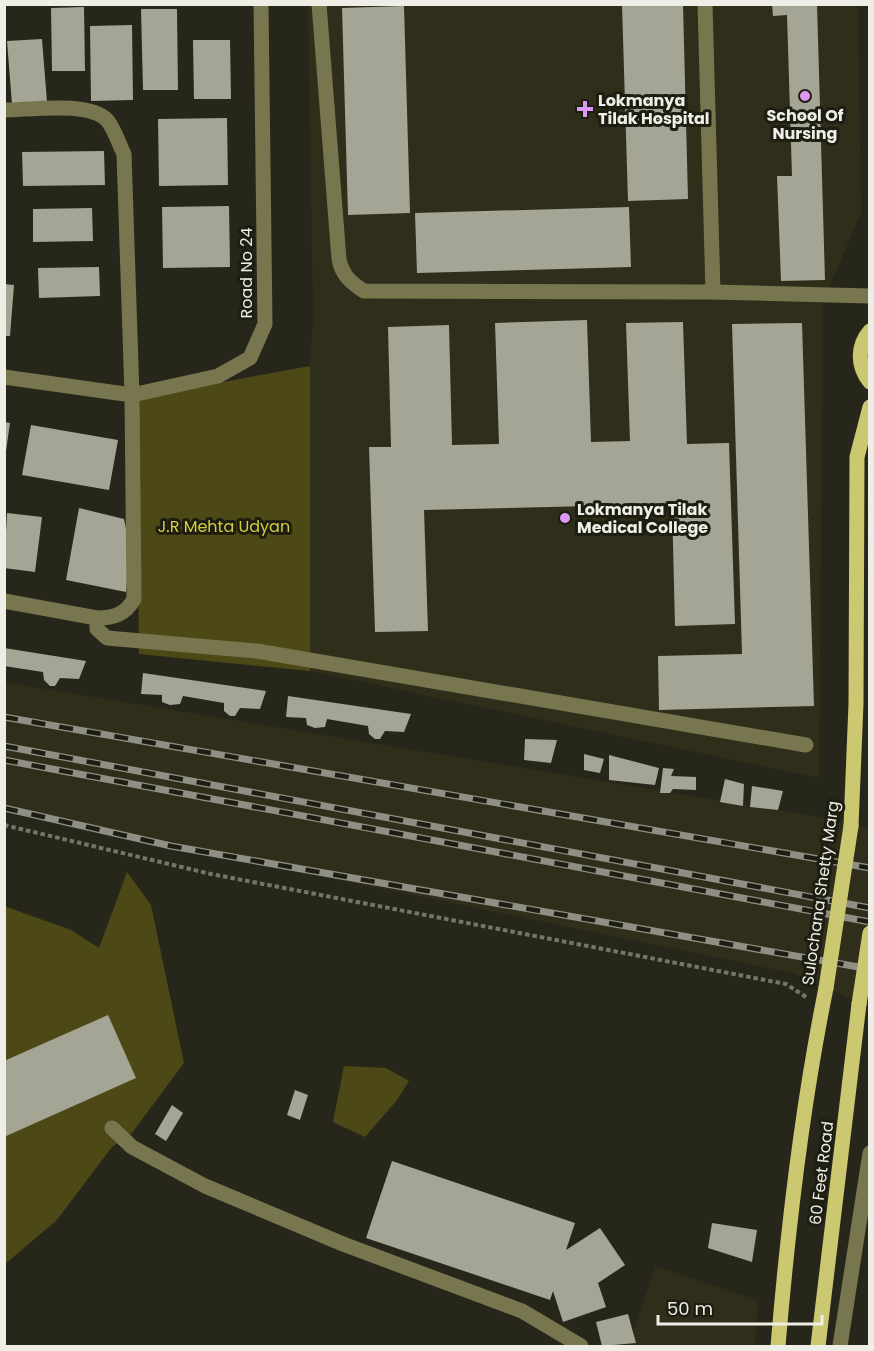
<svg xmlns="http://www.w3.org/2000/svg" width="874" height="1351" font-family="Poppins,sans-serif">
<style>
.built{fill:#2f2e1b}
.green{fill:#4c4916}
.building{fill:#a5a595}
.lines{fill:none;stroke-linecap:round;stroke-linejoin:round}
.path{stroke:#76756a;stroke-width:4;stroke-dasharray:4.5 3;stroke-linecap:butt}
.minor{stroke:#78764e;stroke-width:15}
.major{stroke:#ccc771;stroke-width:15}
.rail-casing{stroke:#908f85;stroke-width:7}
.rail{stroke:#1d1d11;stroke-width:4.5;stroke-dasharray:14;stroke-linecap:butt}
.major-bridge{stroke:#ccc771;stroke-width:15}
.poi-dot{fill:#db99f5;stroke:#1d1d11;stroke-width:2}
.labels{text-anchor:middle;stroke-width:6;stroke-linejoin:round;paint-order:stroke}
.poi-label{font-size:16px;font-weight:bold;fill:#efeee6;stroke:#1d1d11;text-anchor:start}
.street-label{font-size:16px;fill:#efeee6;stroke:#1d1d11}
.park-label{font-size:16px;fill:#d6cd3d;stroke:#1d1d11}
</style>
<rect width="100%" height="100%" fill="#27261a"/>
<path class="built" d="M308,5H858L861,213L823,302L819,778L310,671V366L313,318Z
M4,682L819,817L869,829V1007L792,973L5,811Z
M656,1266L758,1300L755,1346H628Z"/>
<path class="green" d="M310,366V671L139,654L136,398Z
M127,872L151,905L184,1063L132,1133L112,1147L56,1221L5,1264L4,906L71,930L99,948Z
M344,1066L386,1068L409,1081L397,1100L365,1137L333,1122Z"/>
<path class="building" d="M683,4L688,199L628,201L622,5Z
M772,4H817L825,280L781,281L777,176H792L787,15L773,16Z
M404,6L410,213L348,215L342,8Z
M84,7L85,71H52L51,8Z
M141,9H177L178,90H143Z
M132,25L133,100L91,101L90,26Z
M42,39L47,102L12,104L7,41Z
M193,40H230L231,99H194Z
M227,118L228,185L159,186L158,119Z
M104,151L105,185L23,186L22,152Z
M229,206L230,267L163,268L162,207Z
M629,207L631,267L417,273L415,213Z
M92,208L93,241L33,242V209Z
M99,267L100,296L39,298L38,268Z
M4,284L14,285L10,336H4Z
M587,320L591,442L630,441L626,323L683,322L687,444L729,443L735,624L675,626L672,504L424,510L428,631L375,632L369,447H391L388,327L449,325L452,445L499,444L495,323Z
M802,323L814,706L659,710L658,656L742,654L732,324Z
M4,422L10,423L6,451H4Z
M31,425L118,440L109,490L22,475Z
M79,508L124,519L130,548L126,592L66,580Z
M7,513L42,517L35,572L4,568Z
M4,648L86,661L79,679L60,678L55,686H50L44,680L43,672L4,666Z
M143,673L266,691L260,709L240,708L235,716H230L224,711V703L183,696L180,704L170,705L162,702V695L141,694Z
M288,696L411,714L404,732L385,731L380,739H375L369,734L368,726L327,719L325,727L315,728L307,725L306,718L286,717Z
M525,739L557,740L551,763L524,760Z
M584,754L604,759L600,773L584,770Z
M609,755L659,768L655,785L609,780Z
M663,768L674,769L671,776L696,777V790L673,789L670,793H660Z
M725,779L744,784L743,806L720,802Z
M752,786L783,791L778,810L750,807Z
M108,1015L136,1078L4,1137V1061Z
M295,1090L308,1095L300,1120L287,1115Z
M172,1105L183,1113L166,1141L155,1134Z
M392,1161L575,1223L566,1250L600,1228L625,1265L598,1283L606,1307L563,1322L553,1291L550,1300L366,1238Z
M712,1223L757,1230L752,1262L708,1248Z
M628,1314L636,1343L602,1346L596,1322Z"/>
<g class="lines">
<path class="path" d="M4,825L211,874L786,984L806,997"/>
<path class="minor" d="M319,4L339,259C342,275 351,283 364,291L713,292L705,4
M4,110C29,110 89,101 107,120C114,128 119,144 124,154L132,395L134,599C126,614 114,618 97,618L4,601
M713,292L870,296
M4,377L132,395L218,376L250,358L265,324L261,4
M97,618V629L107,638L257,651L806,745
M112,1128L132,1147L205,1186L343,1244L522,1311L581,1346
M840,1346L870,1153"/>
<path class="major" d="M870,331C857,346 857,366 870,382
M851,826L856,704L857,457L870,407
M778,1346C788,1226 802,1106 826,988
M818,1346L859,1004"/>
<defs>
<path id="rail" d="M4,717L870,868
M4,746L870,908
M4,760L870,922
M4,808L171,846L870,969"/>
</defs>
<use href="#rail" class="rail-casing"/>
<use href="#rail" class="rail"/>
<path class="major-bridge" d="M826,988L851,826
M859,1004L870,933"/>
</g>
<g class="poi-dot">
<circle cx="805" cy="96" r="6"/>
<path d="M582 100h6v6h6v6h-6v6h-6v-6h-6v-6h6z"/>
<circle cx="565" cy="518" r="6"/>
</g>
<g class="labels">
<g class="poi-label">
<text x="598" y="106">Lokmanya<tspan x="598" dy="18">Tilak Hospital</tspan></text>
<text x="805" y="121" text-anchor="middle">School Of<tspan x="805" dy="18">Nursing</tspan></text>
<text x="577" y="515">Lokmanya Tilak<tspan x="577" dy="18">Medical College</tspan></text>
</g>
<g class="street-label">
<text transform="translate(246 273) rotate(-90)" y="6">Road No 24</text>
<text transform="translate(820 893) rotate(-82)" y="6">Sulochana Shetty Marg</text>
<text transform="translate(821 1173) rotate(-83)" y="6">60 Feet Road</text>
</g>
<g class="park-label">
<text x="224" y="532">J.R Mehta Udyan</text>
</g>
</g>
<rect width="874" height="1351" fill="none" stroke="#efeee6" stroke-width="12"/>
<path d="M658 1315v9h164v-9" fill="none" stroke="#efeee6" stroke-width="3"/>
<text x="667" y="1315" font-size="18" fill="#efeee6" stroke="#1d1d11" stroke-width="4.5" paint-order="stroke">50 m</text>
</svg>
